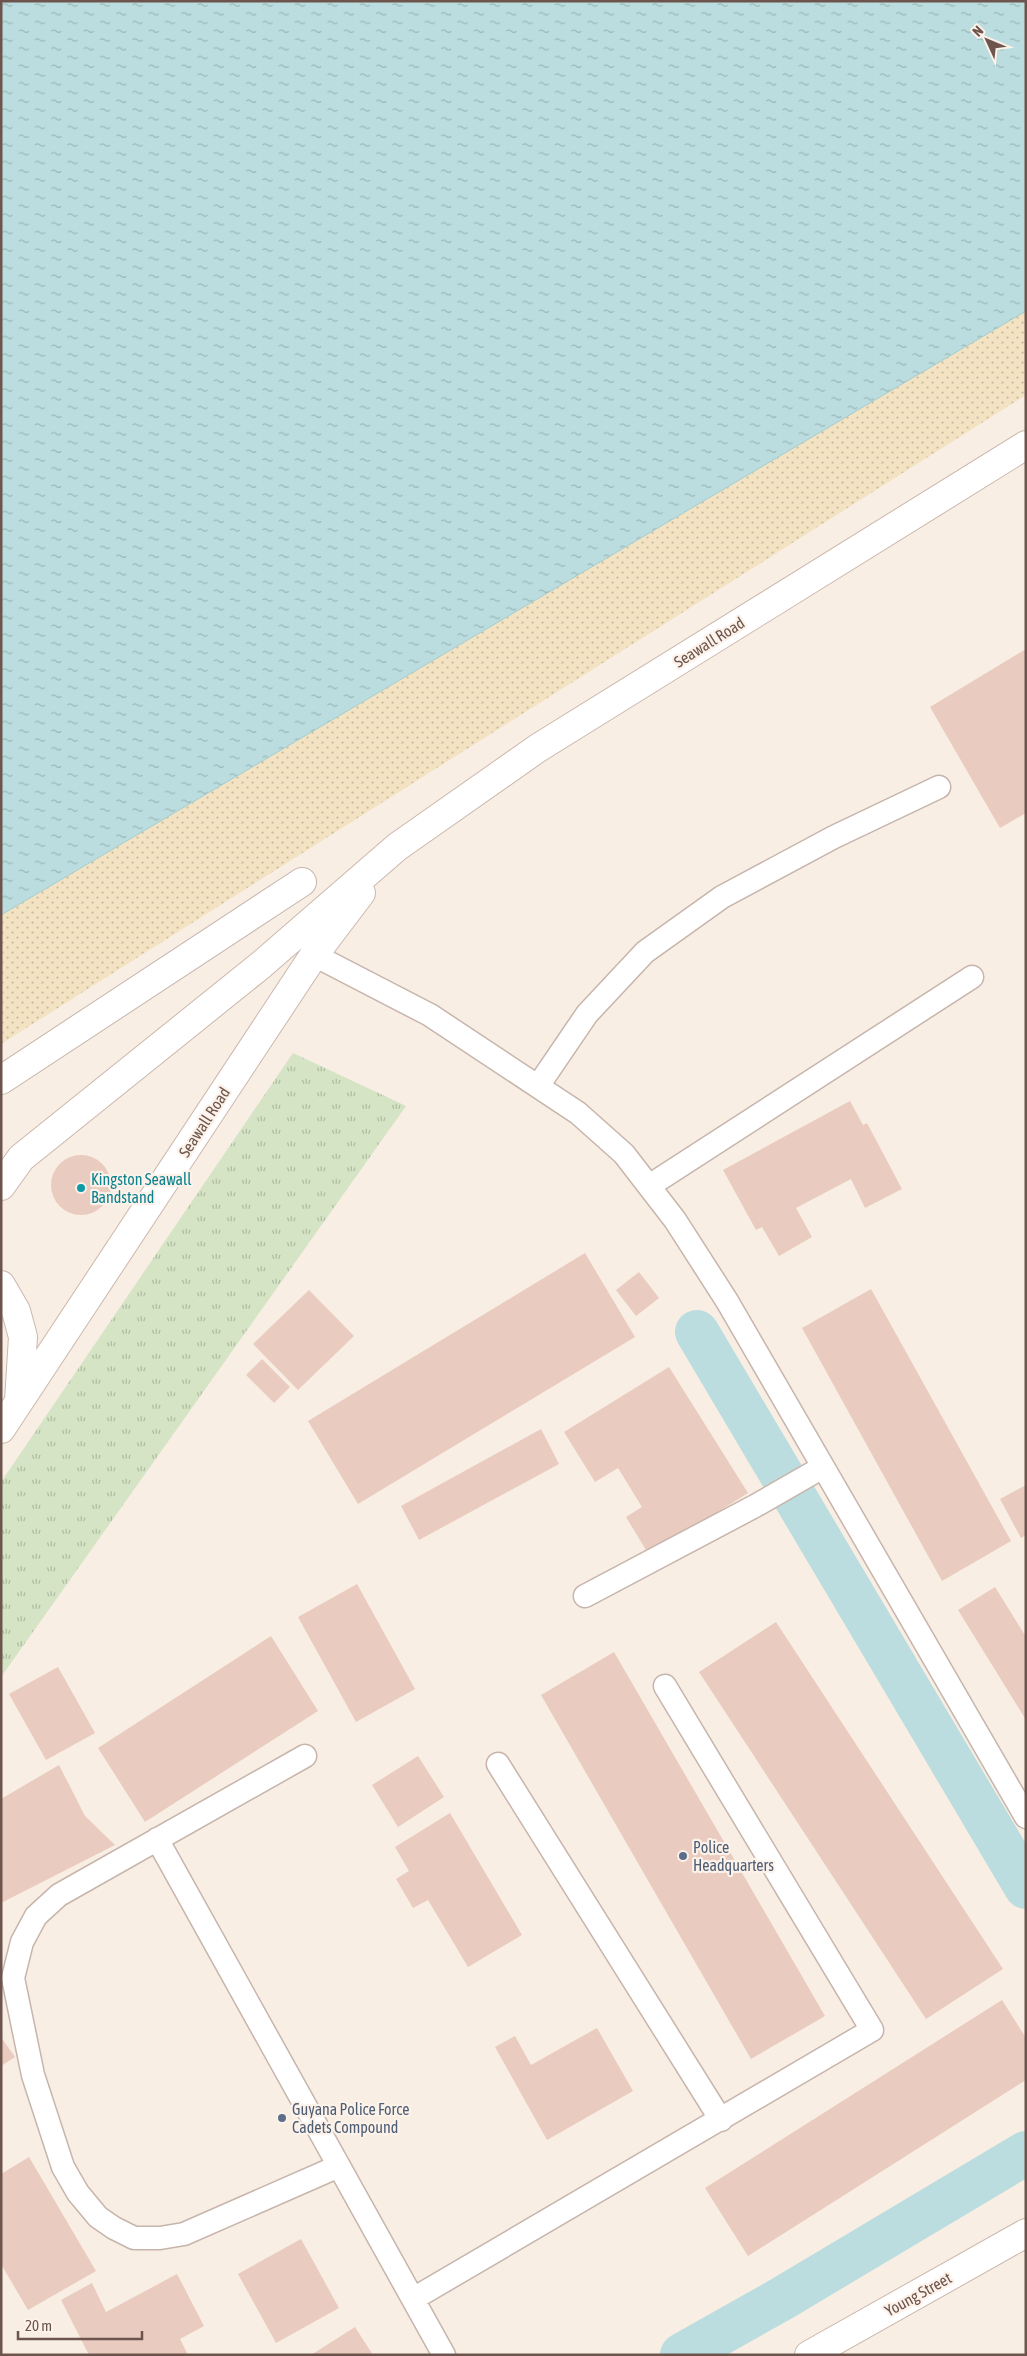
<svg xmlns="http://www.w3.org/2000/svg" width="1027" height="2356" font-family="'Asap Condensed',sans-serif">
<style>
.grass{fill:url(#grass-tufts)}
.sand{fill:url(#sand-dots)}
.water{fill:url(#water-ripples);stroke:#a3cdcf}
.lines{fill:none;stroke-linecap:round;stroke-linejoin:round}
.canal{stroke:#bbdddf;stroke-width:44}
.building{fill:#eacbbf}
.lane-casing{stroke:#c7b5ac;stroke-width:25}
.street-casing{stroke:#c7b5ac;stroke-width:30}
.secondary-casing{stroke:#ccb7ac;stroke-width:30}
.lane{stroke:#fff;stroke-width:22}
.street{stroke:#fff;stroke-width:28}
.secondary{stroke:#fff;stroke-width:28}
.culture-dot{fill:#0f9aa8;stroke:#fcf2e9;stroke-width:2}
.service-dot{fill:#5c6f8a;stroke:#fcf2e9;stroke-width:2}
.labels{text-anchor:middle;stroke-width:4.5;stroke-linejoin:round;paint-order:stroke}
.street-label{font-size:16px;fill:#6d554d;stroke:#fcf2e9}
.culture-label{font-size:16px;fill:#0d838f;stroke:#fcf2e9;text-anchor:start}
.service-label{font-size:16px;fill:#4e5e75;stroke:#fcf2e9;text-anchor:start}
</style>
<defs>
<pattern id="grass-tufts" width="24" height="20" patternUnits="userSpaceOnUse" patternTransform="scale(1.25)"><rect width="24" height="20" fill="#d4e4c4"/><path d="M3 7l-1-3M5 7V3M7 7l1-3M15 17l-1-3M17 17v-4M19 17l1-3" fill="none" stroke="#b0bca1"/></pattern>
<pattern id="sand-dots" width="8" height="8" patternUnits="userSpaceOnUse" patternTransform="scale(1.25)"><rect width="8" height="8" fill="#f3e3c2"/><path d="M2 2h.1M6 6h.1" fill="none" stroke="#c9bba0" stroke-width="1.8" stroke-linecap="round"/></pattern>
<pattern id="water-ripples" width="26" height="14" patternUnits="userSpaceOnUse" patternTransform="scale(1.25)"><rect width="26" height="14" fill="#bbdddf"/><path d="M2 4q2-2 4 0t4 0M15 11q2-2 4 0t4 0" fill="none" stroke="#9cb6b7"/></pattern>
</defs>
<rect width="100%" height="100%" fill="#f8eee3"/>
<path class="grass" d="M293,1053L406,1106L1,1677V1482Z"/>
<path class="sand" d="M1026,311V395L1,1044V915Z"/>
<path class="water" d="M1,1H1026V311L1,915Z"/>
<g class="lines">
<path class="canal" d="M697,1332L1026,1887
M682,2355L783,2298L1026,2153"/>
</g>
<path class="building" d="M1026,649V813L1000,828L930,707Z
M850,1101L863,1125L867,1123L902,1189L865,1208L851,1179L796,1208L812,1237L779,1256L762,1227L756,1230L723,1170Z
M51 1185a30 30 0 1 1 60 0a30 30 0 1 1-60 0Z
M585,1253L635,1337L358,1504L308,1421Z
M639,1272L659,1298L636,1316L616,1290Z
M871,1289L1011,1541L942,1581L802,1328Z
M309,1290L354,1336L298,1390L253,1344Z
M262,1359L290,1387L274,1403L246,1375Z
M669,1367L748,1493L649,1555L626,1517L642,1507L618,1468L595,1482L564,1432Z
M541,1429L559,1464L419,1540L401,1506Z
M1026,1485V1535L1021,1538L1000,1499Z
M357,1584L415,1689L356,1722L298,1617Z
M995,1587L1026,1637V1720L958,1610Z
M776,1622L1003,1969L926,2019L699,1672Z
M271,1636L318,1711L145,1822L98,1748Z
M614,1652L825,2016L751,2059L541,1695Z
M58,1667L95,1733L46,1760L9,1694Z
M418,1756L444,1797L398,1827L372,1785Z
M59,1765L85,1816L115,1845L1,1903V1799Z
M450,1813L522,1935L468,1967L428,1900L413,1908L396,1879L409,1871L395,1847Z
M1002,2000L1026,2038V2080L748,2256L705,2188Z
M597,2028L633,2091L547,2140L495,2047L515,2036L531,2065Z
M1,2037L15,2057L1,2066Z
M29,2157L96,2271L28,2310L1,2264V2174Z
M301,2239L339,2308L276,2343L238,2274Z
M177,2274L204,2326L180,2339L188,2355H89L61,2300L92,2283L106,2312Z
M355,2327L373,2355H311Z"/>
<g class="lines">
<defs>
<path id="lane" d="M314,955L430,1015L578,1113L624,1154L675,1220L727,1301L1026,1817
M538,1086L587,1014L645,952L722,897L834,837L939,787
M649,1186L972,977
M585,1596L755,1506L823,1467
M305,1756L59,1895L36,1916L22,1942L13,1978L33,2075L63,2167L78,2193L98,2217L114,2228L134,2238H160L184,2234L339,2166
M498,1764L721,2120
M157,1839L444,2355
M413,2299L872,2030L665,1686"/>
<path id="street" d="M1,1080L302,882"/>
<path id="secondary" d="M1,1186L21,1158L261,965L397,847L538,748L1026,445
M1,1285L16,1311L23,1337L19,1401
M1,1429L314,955L361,893
M809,2355L1026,2233"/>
</defs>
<use href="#lane" class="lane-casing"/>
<use href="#street" class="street-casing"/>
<use href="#secondary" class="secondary-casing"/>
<use href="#lane" class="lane"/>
<use href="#street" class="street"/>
<use href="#secondary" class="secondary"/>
</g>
<circle class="culture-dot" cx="81" cy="1188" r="5"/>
<g class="service-dot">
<circle cx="683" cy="1856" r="5"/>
<circle cx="282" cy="2118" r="5"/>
</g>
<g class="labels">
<g class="street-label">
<text transform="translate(709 642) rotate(-32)" y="6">Seawall Road</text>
<text transform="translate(204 1122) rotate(-57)" y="6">Seawall Road</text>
<text transform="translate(918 2294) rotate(-29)" y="6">Young Street</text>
</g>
<g class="culture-label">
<text x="91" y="1185">Kingston Seawall<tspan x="91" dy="18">Bandstand</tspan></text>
</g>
<g class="service-label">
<text x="693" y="1853">Police<tspan x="693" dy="18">Headquarters</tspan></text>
<text x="292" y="2115">Guyana Police Force<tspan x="292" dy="18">Cadets Compound</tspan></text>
</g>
</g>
<rect width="1027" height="2356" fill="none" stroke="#6d554d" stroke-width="5"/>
<g transform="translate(987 40) rotate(314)" stroke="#fcf2e9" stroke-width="4" paint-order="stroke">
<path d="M0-4L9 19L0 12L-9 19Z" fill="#6d554d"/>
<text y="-8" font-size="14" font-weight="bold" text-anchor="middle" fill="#6d554d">N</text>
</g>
<path d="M18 2331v8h124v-8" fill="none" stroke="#6d554d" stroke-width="2.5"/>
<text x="25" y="2331" font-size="15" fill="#6d554d" stroke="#fcf2e9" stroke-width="4" paint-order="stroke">20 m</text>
</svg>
